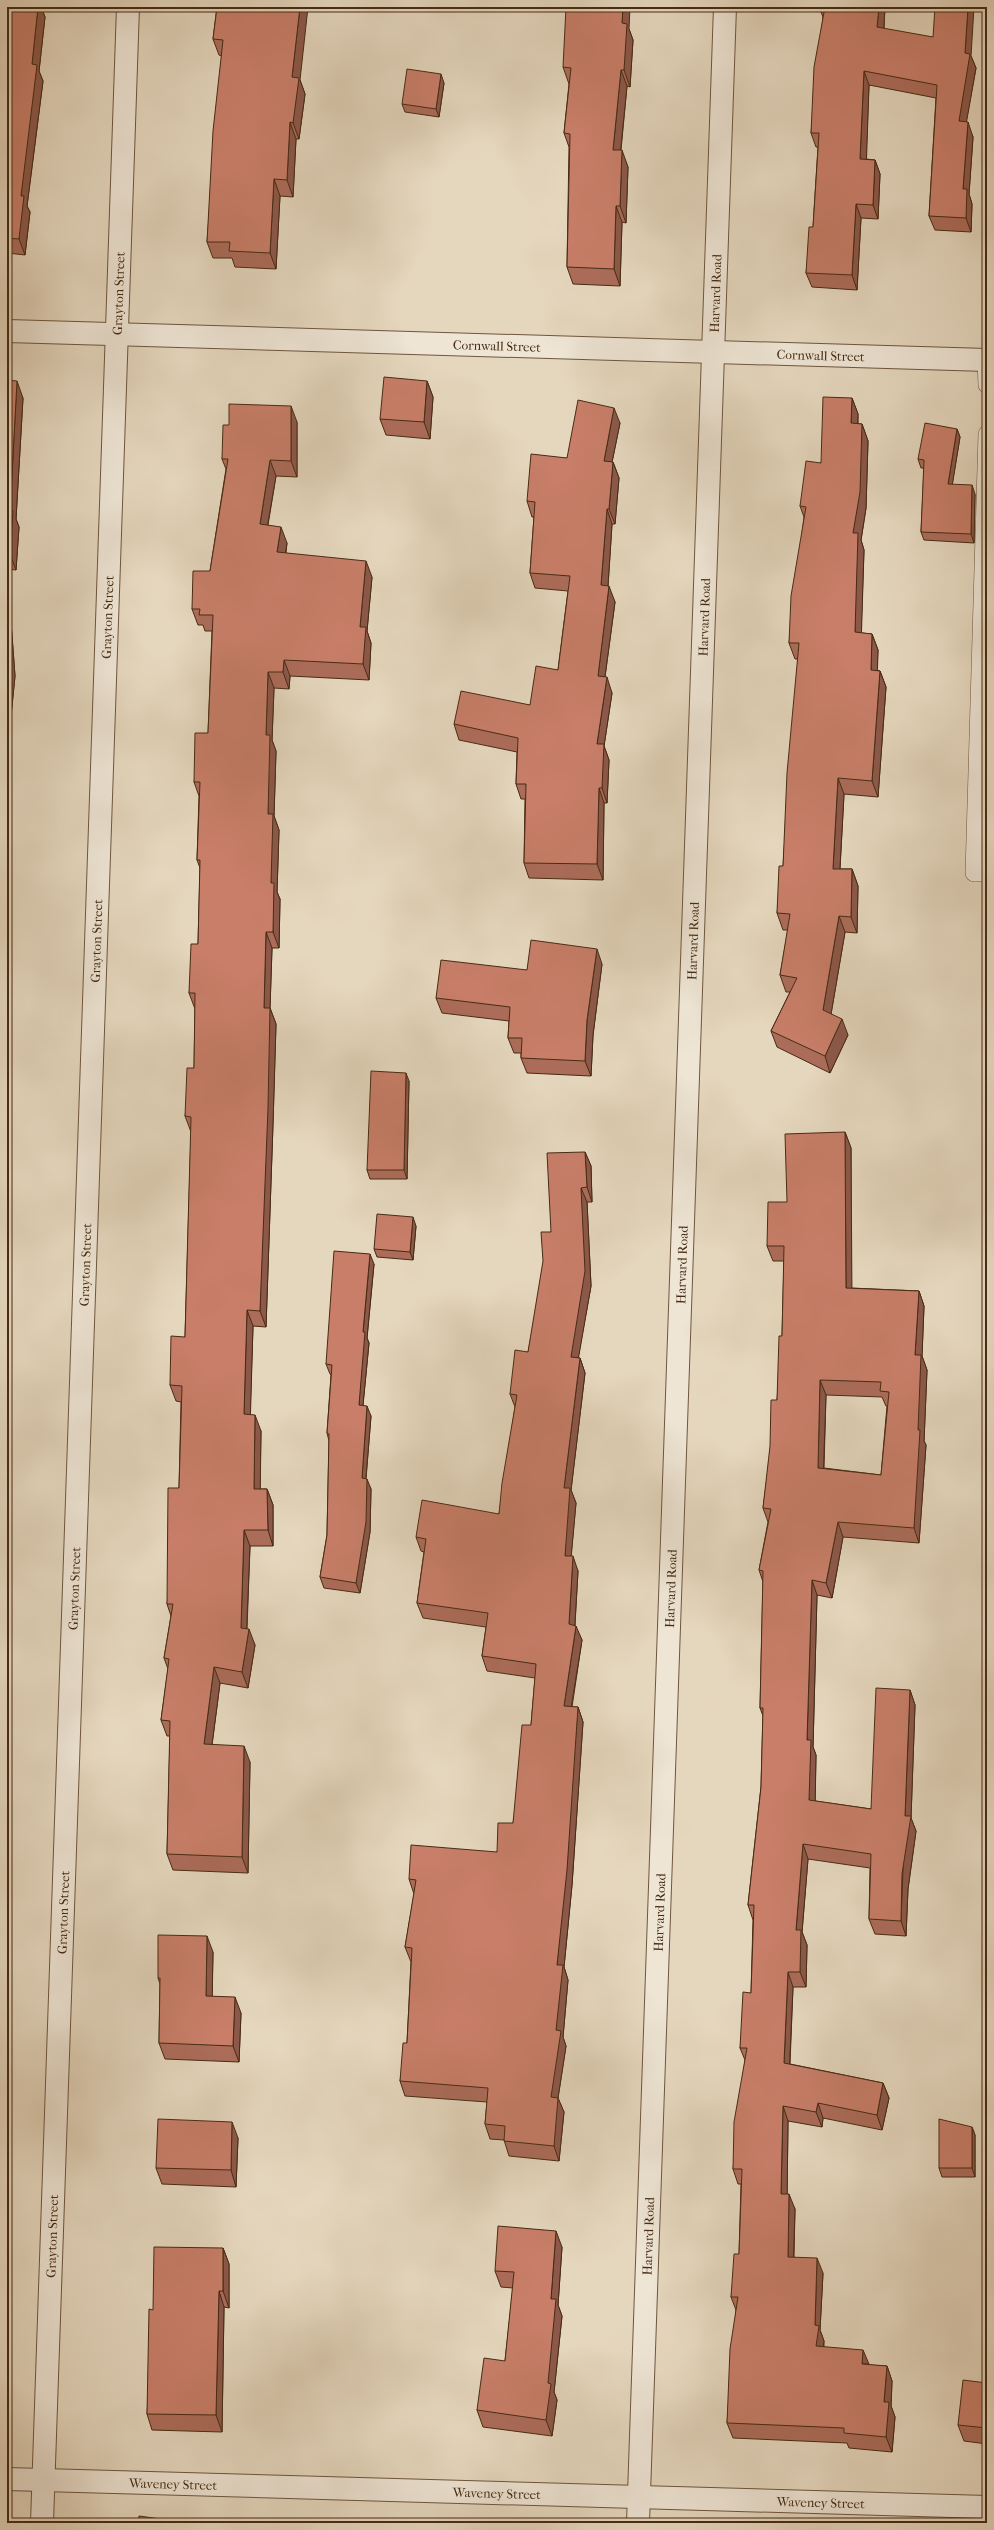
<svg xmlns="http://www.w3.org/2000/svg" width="994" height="2530" font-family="'IM FELL French Canon',serif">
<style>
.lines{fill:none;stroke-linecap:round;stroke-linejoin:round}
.service-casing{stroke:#6e563e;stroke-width:18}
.minor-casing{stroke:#6e563e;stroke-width:24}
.service{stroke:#eee5d5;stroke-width:17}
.minor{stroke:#eee5d5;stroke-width:22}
.wall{fill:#ac6c5a;stroke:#462b13;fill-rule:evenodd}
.shaded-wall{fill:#8c584a;stroke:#462b13}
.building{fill:#c87e69;stroke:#462b13;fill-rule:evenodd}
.labels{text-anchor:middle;stroke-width:3;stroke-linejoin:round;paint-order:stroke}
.street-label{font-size:13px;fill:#462b13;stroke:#eee5d5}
</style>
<rect width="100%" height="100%" fill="#e5d7be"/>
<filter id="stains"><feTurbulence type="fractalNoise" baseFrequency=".005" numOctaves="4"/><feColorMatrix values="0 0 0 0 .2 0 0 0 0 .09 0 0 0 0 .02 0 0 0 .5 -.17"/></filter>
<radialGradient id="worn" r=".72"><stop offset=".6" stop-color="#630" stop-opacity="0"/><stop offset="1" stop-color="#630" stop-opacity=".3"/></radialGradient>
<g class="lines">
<defs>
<path id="service" d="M986,360L987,385
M987,434L977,772H987
M977,772L974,873H987"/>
<g id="minor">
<path id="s1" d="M7,331L987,360"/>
<path id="s2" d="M7,2479L987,2507"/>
<path id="s3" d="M42,2523L128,7"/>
<path id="s4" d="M638,2523L725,7"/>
</g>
</defs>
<use href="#service" class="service-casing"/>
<use href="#minor" class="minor-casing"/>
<use href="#service" class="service"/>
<use href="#minor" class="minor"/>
</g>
<path class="wall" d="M7,7H41L45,17L39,71L43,81L27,206L30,212L25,255L7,253Z
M217,7L300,80L305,94L299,139H296L293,197L280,196L276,269L235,267L232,258H213L207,242L222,56L219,55L213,39Z
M819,7H885L884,29L971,56L976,68L966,122L973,137L969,194L972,204L971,232L935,230L929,216L936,98L869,85L866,159L875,160L880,174L878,219L861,218L857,290L812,287L806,273L813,227L818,147H816L811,133L823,17Z
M629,29L633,40L630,87L627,86L621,150L628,167L626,223L622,222L620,286L573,284L567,267L569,147L564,133L569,84L563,67Z
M444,83L439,117L405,112L402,104Z
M7,380L23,398L16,519L19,527L16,570L7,569L15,676L11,716H7Z
M427,381L433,397L430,439L386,435L380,419Z
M852,398L858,414V424H862L868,441L866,508L861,540L864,550L861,633L872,634L878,650L877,670L880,671L886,687L878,797L844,794L840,869H852L858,886L857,933L845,932L831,1014L848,1035L830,1073L777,1047L771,1031L790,992H786L780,975L788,930H783L777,913L783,866L798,659H795L789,643L804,517L800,506Z
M297,422V477L276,476L268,525L287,543L286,553L372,577L367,631L371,643L369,680L290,676L289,689L274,688L272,740L276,751L274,816L279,830L277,892L280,899L279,948H272L270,1008L276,1024L273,1124L266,1327L253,1326L250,1415L261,1431L260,1489H267L273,1505V1546H250L247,1629L255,1645L248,1688L220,1683L212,1745L250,1762L248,1873L173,1870L167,1854L170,1736H167L161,1720L168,1669L164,1658L171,1616L167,1604L179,1488L181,1402L176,1401L170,1385L185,1337L191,1132L185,1116L194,1068L195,1009L189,993L198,944L200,868L197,860L199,796L194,782L208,733L212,631H205L203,625H198L192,609L210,571L226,469L222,459L229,425Z
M620,423L612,462H613L619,478L615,524H612L608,586L615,602L605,677L612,693L604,746L609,760L607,803H604L603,880L529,878L524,863L525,799H521L516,784L517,752L459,740L454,724L530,705L558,670L568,591L535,588L530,573L534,517H532L527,501L567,458Z
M957,429L960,437L952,485L975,494L974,543L924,540L921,532L924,468H921L918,459Z
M987,466V525L983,514Z
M602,964L593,1035L591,1076L527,1073L521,1058V1053H514L508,1038L509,1021L442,1013L436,998L527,970Z
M409,1081L407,1179H370L367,1170Z
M845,1132L851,1148V1288L919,1291L924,1306L922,1356L927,1370L924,1441L926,1445L919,1543L843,1537L832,1598L817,1595L813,1747L816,1755L815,1801L871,1809L910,1690L915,1705L911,1818L916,1831L908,1889L906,1936L875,1934L869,1919L870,1868L808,1859L802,1932L807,1945L806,1987H793L790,2064L883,2083L889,2098L882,2130L823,2118L822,2127L788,2121L787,2194L795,2209L794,2257L823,2273L820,2330L824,2341V2347L869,2365L887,2366L892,2381L891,2406L895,2417L892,2452L849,2448L847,2443L733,2438L727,2423L736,2310L731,2297L739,2254L741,2184H738L733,2169L745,2060L740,2048L751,1993L753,1920L748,1905L761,1787L763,1716L760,1708L763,1582L759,1570L768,1522L763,1508L777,1400L782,1336L784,1261H773L767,1246L787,1202ZM826,1395L882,1397L886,1406H887L881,1475L824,1468Z
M585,1152L591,1166L592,1202H587L591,1286L578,1358H580L585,1373L571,1490L576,1503L571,1556L578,1571L575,1625L582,1640L572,1707H578L583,1722L572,1885L564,1967L568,1980L563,2037L566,2046L558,2098L564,2112L559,2161L509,2156L504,2140L490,2139L485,2124L487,2102L405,2096L400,2081L407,2043L411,1962L405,1947L414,1894L409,1879L497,1852L513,1823L531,1725L535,1678L487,1671L482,1656L486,1627L423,1618L417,1603L424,1552L421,1551L416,1537L499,1514L515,1407L510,1394L528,1352L551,1232Z
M416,1226L413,1260L377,1257L374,1249Z
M374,1264L367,1338L369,1343L363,1405L371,1416L366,1479L371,1489L370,1532L360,1593L324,1588L320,1577L327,1535L329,1441L327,1433L331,1375L330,1374L326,1364Z
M213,1952L212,1996L241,2013L239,2062L165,2059L159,2043L160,1984L158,1978Z
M972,2127L975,2135V2177H942L939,2168Z
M238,2138L236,2187L162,2184L156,2168Z
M562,2247L558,2305L562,2316L554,2392L557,2400L552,2436L483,2427L477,2410L505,2361L513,2288L501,2287L495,2271Z
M223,2248L229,2264V2308L224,2307L222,2432L152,2430L147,2414L153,2310Z
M987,2383V2444L964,2441L958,2425Z"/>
<path class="shaded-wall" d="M38,7H41L45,17L39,71L43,81L27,206L30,212L25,255L19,239L21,196L32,64Z
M300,7H308L300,80L305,94L299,139L293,123L292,77Z
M623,7H630L629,29L633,40L630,87L624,70L622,23Z
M879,7H885L883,42L877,27Z
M968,7H974L971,56L976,68L964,136L959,121L965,53Z
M621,70L627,86L619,166L613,150Z
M864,71L869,85L866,174L860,159Z
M441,74L444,83L439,117L436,109Z
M290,122L296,139L293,197L287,180Z
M968,122L973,137L969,194L972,204L971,232L966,218L963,189Z
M622,150L628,167L626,223L620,206Z
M875,160L880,174L878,219L873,205Z
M274,179L280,196L276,269L270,253Z
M856,204L861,218L857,290L852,275Z
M616,206L622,222L620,286L614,269Z
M17,381L23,398L16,519L19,527L16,570L10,554V511Z
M427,381L433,397L430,439L424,422Z
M852,398L858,414L857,440L851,423Z
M291,406L297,422V477L291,461Z
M614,408L620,423L609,477L604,461Z
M862,424L868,441L866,508L861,540L864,550L861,648L855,632L853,533Z
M957,429L960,437L951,493L948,484Z
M270,460L276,476L265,540L260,524Z
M613,462L619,478L615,524L609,509Z
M972,485L975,494L974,543L971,534Z
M607,509L612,524L607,601L601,585Z
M281,527L287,543L283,568L277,552Z
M366,561L372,577L367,631L371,643L369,680L363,664L360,627Z
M7,568L15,676L11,716L7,706Z
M609,586L615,602L603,691L598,676Z
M872,634L878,650L877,686L871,670Z
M284,660L290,676L289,689L283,672Z
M880,671L886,687L878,797L872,781Z
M268,672L274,688L272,740L276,751L274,816L279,830L277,892L280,899L279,948L273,932L268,814L266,735Z
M607,677L612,693L604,746L609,760L607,803L602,788L597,744Z
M838,778L844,794L839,885L833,869Z
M599,788L604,803L603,880L597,864Z
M852,869L858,886L857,933L851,917Z
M839,916L845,932L829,1026L823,1010Z
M266,932L272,948L270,1008L276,1024L273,1124L266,1327L260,1311L264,1008Z
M597,949L602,964L593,1035L591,1076L585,1061L587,1020Z
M842,1019L848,1035L830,1073L825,1056Z
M406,1073L409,1081L407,1179L404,1170Z
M845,1132L851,1148L852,1303L846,1288Z
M585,1152L591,1166L592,1202L587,1187Z
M581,1188L587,1202L591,1286L576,1372L571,1357Z
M413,1217L416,1226L413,1260L410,1252Z
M370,1254L374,1264L367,1338L369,1343L362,1415L359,1405L363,1332Z
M919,1291L924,1306L922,1356L927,1370L924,1441L926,1445L919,1543L914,1528L918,1430L915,1355Z
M247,1310L253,1326L250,1430L244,1414Z
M580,1358L585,1373L571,1490L576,1503L570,1570L565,1556L564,1488Z
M820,1380L826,1395L823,1483L818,1468Z
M367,1406L371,1416L365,1489L362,1478Z
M255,1415L261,1431L260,1505L254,1489Z
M367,1479L371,1489L370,1532L360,1593L356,1583Z
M267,1489L273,1505V1546L268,1530Z
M838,1522L843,1537L832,1598L826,1583Z
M244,1530L250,1546L246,1644L241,1628Z
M573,1556L578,1571L574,1639L569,1624Z
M812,1580L817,1595L813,1747L816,1755L815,1815L809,1800L807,1740Z
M576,1626L582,1640L569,1721L564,1706Z
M249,1629L255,1645L248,1688L242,1672Z
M214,1667L220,1683L210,1760L204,1744Z
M910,1690L915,1705L911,1818L916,1831L908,1889L906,1936L901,1921Z
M578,1707L583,1722L572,1885L564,1967L568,1980L563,2037L566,2046L558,2098L564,2112L559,2161L554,2146L551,2097L556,2030L557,1965Z
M244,1746L250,1762L248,1873L242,1857Z
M803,1844L808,1859L802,1932L807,1945L806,1987L800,1972L796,1930Z
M207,1936L213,1952L212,2012L206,1996Z
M788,1972L793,1987L789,2078L784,2063Z
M235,1997L241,2013L239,2062L233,2046Z
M883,2083L889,2098L882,2130L877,2115Z
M818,2103L823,2118L822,2127L816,2112Z
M783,2106L788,2121L787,2209L781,2194Z
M232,2122L238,2138L236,2187L231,2170Z
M972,2127L975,2135V2177L972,2168Z
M789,2194L795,2209L793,2272L788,2257Z
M556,2231L562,2247L558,2305L562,2316L554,2392L557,2400L552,2436L546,2420L551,2299Z
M223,2248L229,2264V2308L223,2291Z
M817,2258L823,2273L820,2330L824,2341L821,2361L816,2346L815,2325Z
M219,2291L224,2307L222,2432L216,2415Z
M863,2350L869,2364H862Z
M887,2366L892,2381L891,2406L895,2417L892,2452L886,2437L884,2402Z"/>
<path class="building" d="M7,7H38L32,64L37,65L21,196H24L19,239L7,238Z
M217,7H300L292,77L299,78L293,123L290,122L287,180L274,179L270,253L229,251L230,242H207L213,131L223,40L213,39Z
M566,7H623L622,23L627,24L624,70H621L613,150H622L620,206H616L614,269L567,267L570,134L564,133L571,68L563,67Z
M825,7H879L877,27L933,37L935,7H968L965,53L970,54L959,121L968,122L963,189H967L966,218L929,216L937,85L864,71L860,159L875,160L873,205L856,204L852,275L806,273L809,227H813L819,133H811L814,67Z
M407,69L441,74L436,109L402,104Z
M384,377L427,381L424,422L380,419Z
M7,380L17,381L10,511H13L10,554H7Z
M823,397L852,398L851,423L862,424L860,492L853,533H858L855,632L872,634L871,670L880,671L872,781L838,778L833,869H852L851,917L839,916L823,1010L842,1019L825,1056L771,1031L797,978L780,975L790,914L777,913L779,866H783L787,773L799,643H789L791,596L806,507L800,506L806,461L821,463Z
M578,400L614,408L604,461L613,462L609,509H607L601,585L609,586L598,676L607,677L597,744H604L602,788H599L597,864L524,863L526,784H516L518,738L454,724L461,691L530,705L536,666L558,670L570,576L530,573L535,502L527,501L531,454L567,458Z
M229,404L291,406V461L270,460L260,524L281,527L277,552L366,561L360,627H366L363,664L284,660L283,672H268L266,735H270L268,814H273L271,883H274L273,932H266L264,1008H270L268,1108L260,1311L247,1310L244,1414L255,1415L254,1489H267L268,1530H244L241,1628L249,1629L242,1672L214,1667L204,1744L244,1746L242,1857L167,1854L170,1721L161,1720L169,1659L164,1658L173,1604H167L168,1488H179L182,1386L170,1385L171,1336L185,1337L191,1117L185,1116L187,1068H194L195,993H189L191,944H198L200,860H197L200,782H194L195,733H208L213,615H199L200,609H192L193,571H210L228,459H222L223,425H229Z
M925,423L957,429L948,484L972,485L971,534L921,532L924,460L918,459Z
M985,465L987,466V514H983Z
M7,629L9,660L7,680Z
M531,940L597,949L587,1020L585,1061L521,1058L522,1038H508L510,1007L436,998L441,960L527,970Z
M371,1071L406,1073L404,1170H367Z
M845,1132L846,1288L919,1291L915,1355H921L918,1430H920L914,1528L838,1522L826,1583L812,1580L807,1740H811L809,1800L871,1809L876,1688L910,1690L905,1816H911L902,1874L901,1921L869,1919L871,1854L803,1844L796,1930H801L800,1972H788L784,2063L883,2083L877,2115L818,2103L816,2112L783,2106L781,2194H789L788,2257L817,2258L815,2325L819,2326L816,2346L863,2350L862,2364L887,2366L884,2402H889L886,2437L844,2433V2428L727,2423L730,2349L738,2297H731L734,2254H739L742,2169H733L734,2122L747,2048H740L743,1992L751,1993L754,1905H748L761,1787L763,1708H760L763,1571L759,1570L771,1509L763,1508L770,1446L771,1400H777L779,1336H782L784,1246H767L768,1202H787L785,1134ZM820,1380L881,1382L880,1391L889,1392L881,1475L818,1468Z
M585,1152L587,1187L581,1188L585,1271L571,1357L580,1358L564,1488H570L565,1556H573L569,1624L576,1626L564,1706L578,1707L567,1870L557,1965H563L556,2030L561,2031L551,2097L558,2098L554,2146L504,2141L505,2126L485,2124L488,2088L400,2081L403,2043H407L412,1948L405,1947L416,1880L409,1879L411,1845L497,1852L498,1823H513L522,1725H531L536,1664L482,1656L488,1613L417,1603L426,1539L416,1537L422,1500L499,1514L502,1483L517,1395L510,1394L515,1350L528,1352L543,1261L541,1232H551L547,1153Z
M377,1214L413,1217L410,1252L374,1249Z
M334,1251L370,1254L363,1332H365L359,1405L367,1406L362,1478L367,1479L366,1522L356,1583L320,1577L327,1535L329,1434L327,1433L332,1365L326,1364Z
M158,1935L207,1936L206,1996L235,1997L233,2046L159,2043L160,1978H158Z
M158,2119L232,2122L231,2170L156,2168Z
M939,2119L972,2127V2168H939Z
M498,2226L556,2231L551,2299H556L548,2383L551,2384L546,2420L477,2410L484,2358L505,2361L514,2272L495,2271Z
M154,2247L223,2248V2291H219L216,2415L147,2414L149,2309L153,2310Z
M963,2380L987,2383V2428L958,2425Z
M139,2516L190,2523H138Z
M799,2520L836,2523H799Z"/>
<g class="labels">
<g class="street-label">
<text dy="5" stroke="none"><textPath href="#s3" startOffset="2231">Grayton Street</textPath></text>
<text dy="5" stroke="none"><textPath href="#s4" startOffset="2231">Harvard Road</textPath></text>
<text dy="5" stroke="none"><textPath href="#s1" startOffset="490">Cornwall Street</textPath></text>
<text dy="5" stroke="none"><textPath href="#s1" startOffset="814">Cornwall Street</textPath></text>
<text dy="5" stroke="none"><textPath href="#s3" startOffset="1907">Grayton Street</textPath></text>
<text dy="5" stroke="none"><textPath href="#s4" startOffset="1907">Harvard Road</textPath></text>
<text dy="5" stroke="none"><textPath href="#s3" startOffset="1583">Grayton Street</textPath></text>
<text dy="5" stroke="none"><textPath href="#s4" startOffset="1583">Harvard Road</textPath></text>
<text dy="5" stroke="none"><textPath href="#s3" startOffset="1259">Grayton Street</textPath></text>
<text dy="5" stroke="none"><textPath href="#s4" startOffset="1259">Harvard Road</textPath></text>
<text dy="5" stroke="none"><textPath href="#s3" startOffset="935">Grayton Street</textPath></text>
<text dy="5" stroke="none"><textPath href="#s4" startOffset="935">Harvard Road</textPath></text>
<text dy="5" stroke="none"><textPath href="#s3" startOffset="611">Grayton Street</textPath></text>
<text dy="5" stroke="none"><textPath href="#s4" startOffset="611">Harvard Road</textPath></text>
<text dy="5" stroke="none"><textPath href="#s3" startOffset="287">Grayton Street</textPath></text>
<text dy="5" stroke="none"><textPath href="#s4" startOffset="287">Harvard Road</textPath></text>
<text dy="5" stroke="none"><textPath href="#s2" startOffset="166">Waveney Street</textPath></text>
<text dy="5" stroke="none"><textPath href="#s2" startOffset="490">Waveney Street</textPath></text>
<text dy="5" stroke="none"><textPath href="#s2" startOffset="814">Waveney Street</textPath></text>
</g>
</g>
<rect width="994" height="2530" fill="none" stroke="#e5d7be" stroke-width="24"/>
<rect x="8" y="8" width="978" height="2514" fill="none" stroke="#462b13" stroke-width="2"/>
<rect x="12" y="12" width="970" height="2506" fill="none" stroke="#462b13"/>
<rect width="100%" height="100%" filter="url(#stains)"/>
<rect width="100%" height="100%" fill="url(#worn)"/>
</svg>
